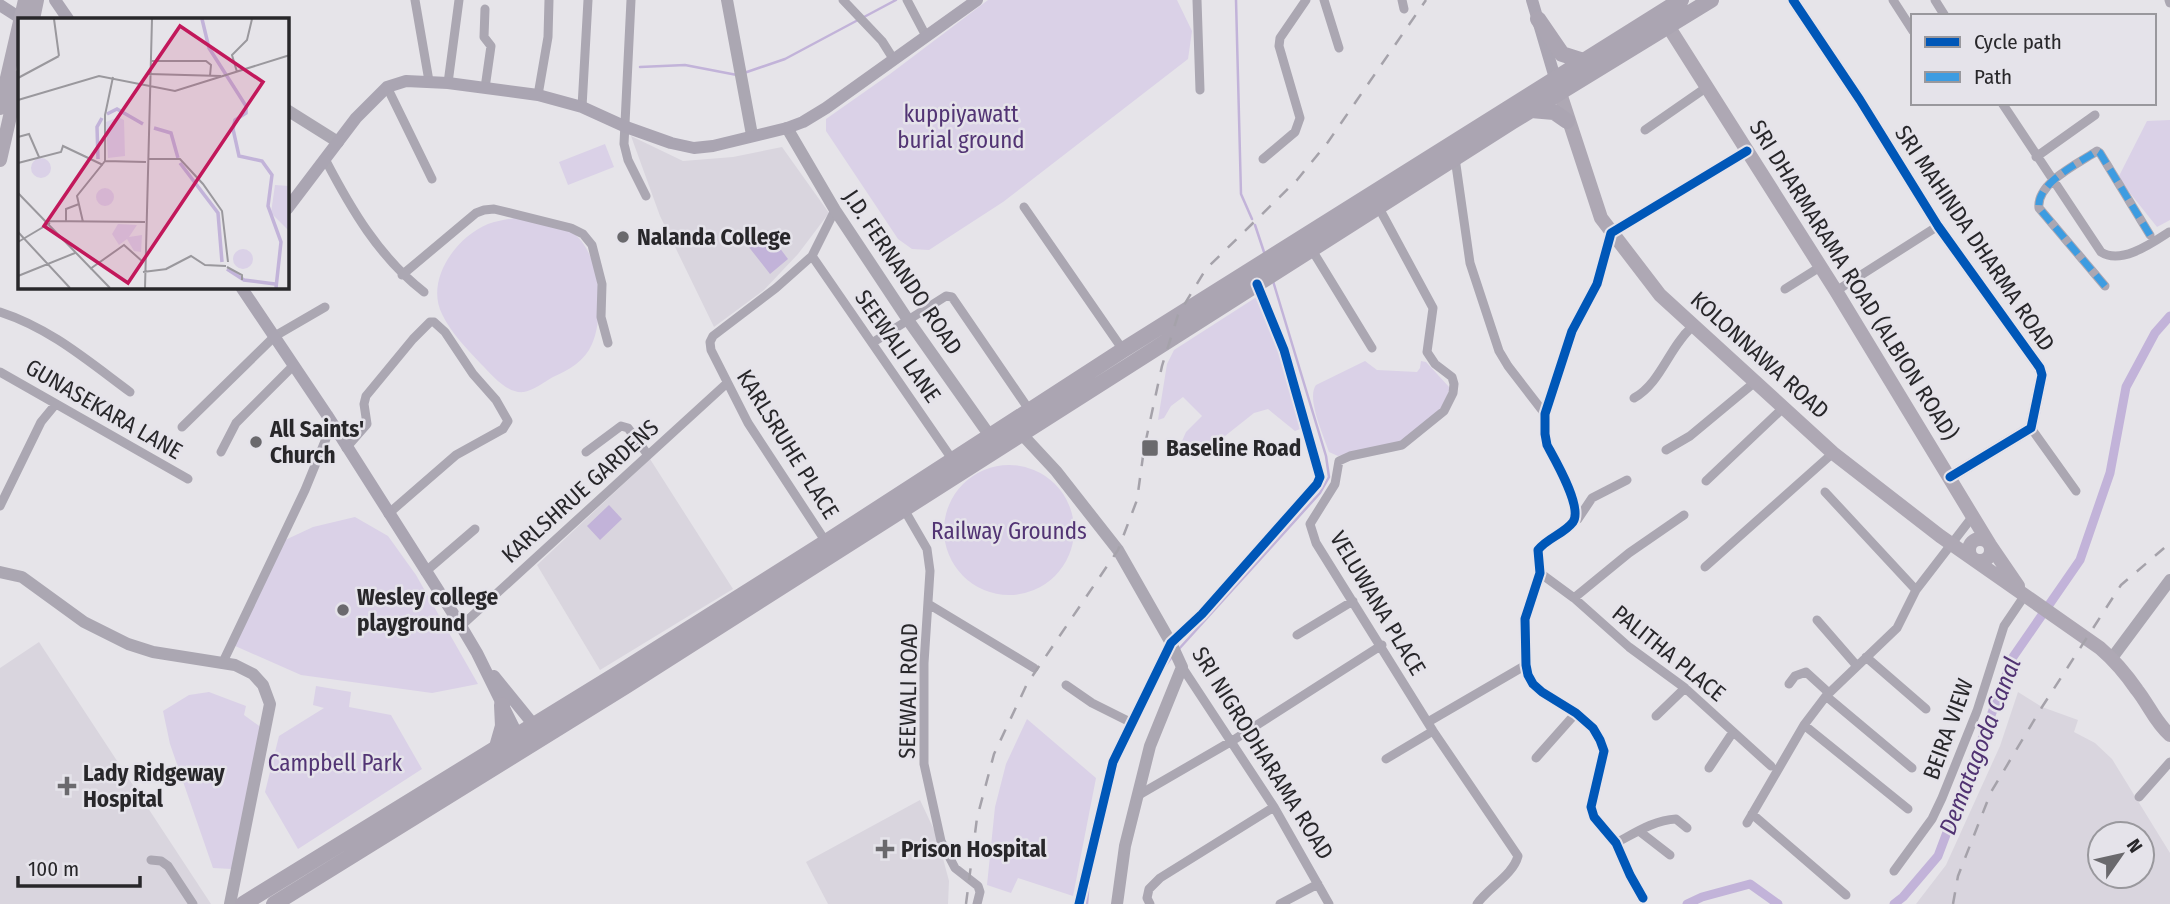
<svg xmlns="http://www.w3.org/2000/svg" width="2170" height="904" font-family="'Fira Sans Condensed',sans-serif">
<style>
.built{fill:#d9d5de;fill-rule:evenodd}
.green{fill:#dad1e7}
.water{fill:#c2b3d9}
.lines{fill:none;stroke-linecap:round;stroke-linejoin:round}
.stream{stroke:#c2b3d9;stroke-width:2.5}
.canal{stroke:#c2b3d9;stroke-width:9}
.minor{stroke:#aba7b2;stroke-width:9}
.tertiary{stroke:#aba7b2;stroke-width:12}
.secondary{stroke:#aaa5b2;stroke-width:12}
.primary{stroke:#aea8b4;stroke-width:14}
.trunk{stroke:#aba5b2;stroke-width:16}
.rail{stroke:#a5a2aa;stroke-width:2.5;stroke-dasharray:12 12;stroke-linecap:butt}
.quiet{stroke:#3d9ce1;stroke-width:7;stroke-dasharray:14 7;stroke-linecap:butt}
.cycleway-casing{stroke:#e5e3ea;stroke-width:13}
.cycleway{stroke:#0057b8;stroke-width:9}
.poi-dot{fill:#6a696d;stroke:#e5e3ea;stroke-width:2.5}
.labels{text-anchor:middle;stroke-width:5;stroke-linejoin:round;paint-order:stroke}
.park-label{font-size:23px;fill:#523474;stroke:#e5e3ea}
.poi-label{font-size:23px;font-weight:bold;fill:#28272a;stroke:#e5e3ea;text-anchor:start}
.street-label{font-size:23px;fill:#28272a;stroke:#e5e3ea}
.water-label{font-size:24px;font-style:italic;fill:#503272;stroke:#e5e3ea}
.inset-river{fill:none;stroke:#c2b3d9;stroke-width:3.5}
.inset-road{fill:none;stroke:#9a989d;stroke-width:2}
.view{fill:#c2185b;fill-opacity:0.15;stroke:#c2185b;stroke-width:3.5}
.inset-edge{fill:none;stroke:#28272a;stroke-width:3.5}
</style>
<rect width="100%" height="100%" fill="#e6e4e9"/>
<path class="built" d="M631,136L683,161L733,157L782,147L829,213L798,254L764,290L714,327L660,216Z
M650,459L733,589L600,670L537,565Z
M39,642L211,904H0V668Z
M2018,692L2042,707L2078,720L2074,732L2095,743L2112,759L2170,853V904H1916L1946,865L2000,746ZM2100,834H2142V876H2100Z
M920,800L937,836L949,881L948,904H828L806,862Z"/>
<path class="green" d="M988,0H1177L1192,31L1188,59L1003,202L929,250L912,249L898,239L826,131V119L890,74Z
M2170,120V220L2157,227L2118,178L2147,121Z
M605,144L614,167L568,185L559,162Z
M514,218C529,221 558,224 570,231C601,249 605,315 592,344C585,361 569,370 553,377C544,382 534,390 524,392C507,394 492,375 481,364C467,349 451,333 442,314C425,280 456,237 488,224C496,221 505,220 514,218Z
M1255,298L1260,299C1281,338 1289,386 1300,429L1295,431L1268,409L1254,413L1196,459L1182,441L1186,432L1202,416L1183,397L1171,406L1164,418L1158,420L1167,364L1174,350Z
M1365,361L1377,370L1417,372L1420,368L1421,361L1426,362L1450,388L1440,412L1398,443L1338,456L1329,452C1324,436 1306,398 1316,385Z
M944 530a65 65 0 1 1 130 0a65 65 0 1 1-130 0Z
M355,517L388,536L416,575L478,684L432,693L301,675L233,645L283,541L313,527Z
M316,686L351,692L349,707L391,715L422,769L298,849L265,792L279,736L324,708L313,705Z
M209,692L246,706L244,715L262,728L232,869L213,868L170,744L163,711L189,695Z
M1027,719L1096,778L1073,896L1018,878L1011,893L987,885L995,807L1006,764Z"/>
<path class="water" d="M767,231L788,259L770,274L748,246Z
M609,505L622,519L600,540L587,526Z"/>
<g class="lines">
<path class="stream" d="M1236,0L1241,194L1252,219
M864,17L896,0
M640,67L685,65L737,75
M744,73L785,59L858,20
M1255,225L1265,255
M1178,650L1320,493L1329,477L1326,456L1273,281
M1163,669L1171,658
M1091,872L1114,777
M1087,904L1089,879"/>
<path class="canal" d="M1687,904L1702,897L1750,884L1778,904
M1894,904L1903,897L1938,856L2013,657L2080,560L2110,473L2126,387L2155,333L2170,316"/>
<path class="minor" d="M415,0L429,81
M631,0L624,144L628,160L646,196
M843,0L882,41L894,60
M907,0L926,36
M1197,0L1200,90
M1324,0L1339,48
M1402,0L1404,9
M1893,0L1913,31
M1935,0L1945,16
M2169,0L2170,3
M485,9L484,37L491,46L485,88
M448,83L459,0
M387,87L432,179
M538,95L548,37L549,0
M2002,103L2101,252C2121,265 2152,243 2169,232
M582,107L588,0
M1645,130L1707,87
M2036,157L2095,115
M1455,158L1470,263L1499,351L1508,366L1545,414
M325,159C351,209 379,257 424,292
M1263,159L1295,132L1300,118L1279,46L1280,38L1306,0
M1024,207L1123,350
M1379,208L1433,308L1427,352L1435,364L1452,377L1454,384L1453,393L1444,411L1402,445L1350,456L1339,461L1335,484L1310,524L1316,543L1433,731L1518,856C1513,875 1488,888 1477,904
M1312,250L1372,348
M812,256L952,459
M402,275L476,213L484,210L494,209L571,228L583,234L592,245L602,284L601,317L608,343
M2105,286L2039,208C2036,183 2079,163 2097,151L2100,153L2150,235
M1785,289L1820,267
M1836,291L1938,226
M0,312C50,328 88,361 130,392
M872,343L946,296L952,297L1030,411
M0,372L188,479
M1634,398C1661,383 1669,347 1692,327
M182,427L275,336L325,307
M2031,428L2076,491
M346,448L367,424L364,404L366,396L413,339L430,322H434L445,332L473,374L496,400L508,421L503,429L456,455L388,514
M1666,450L1690,436L1755,382
M221,452L236,423L294,365
M586,452L621,426L628,428L648,455
M1706,481L1783,408
M1825,492L1916,590
M0,506L41,422L55,405
M905,511L927,549L930,571L924,663V764L941,841L955,868L978,886L980,892L977,904
M1574,521L1578,519L1592,498L1627,480
M826,542L748,423L711,350L710,342L713,336L776,288L812,256L835,210
M1705,567L1833,453
M425,572L475,529
M1540,573L1574,598L1629,647L1685,688L1771,766
M1574,598L1629,553L1684,515
M930,605L1034,668
M1817,620L1857,666
M461,626L726,384
M1297,635L1353,601
M1866,657L1926,709
M222,664L305,490L332,424
M1182,667L1274,807L1329,904
M1789,684L1795,676L1806,672L1829,693
M1066,685L1092,703L1132,723
M1826,696L1912,768
M1656,716L1685,688
M1428,722L1526,665
M1804,725L1908,809
M1536,758L1576,713
M1386,759L1433,731
M1709,768L1733,732
M1137,796L1232,741L1382,645
M2139,797L2170,762
M1752,814L1846,895
M1747,823L1804,725L1826,696L1897,628L1916,590L1973,516
M1639,831L1670,855
M1616,843C1635,833 1654,820 1676,819L1687,828
M151,860L161,861L168,866L193,904
M1894,871L1932,819L1942,798L1977,711L2004,626L2025,595
M1643,898L1630,875L1616,843L1594,817L1591,807L1604,751L1600,740L1593,728L1576,713L1542,692L1533,684L1528,675L1526,665L1525,619L1540,573L1538,550C1547,538 1564,534 1573,522C1583,507 1555,460 1547,445L1545,434V414L1572,331L1597,284L1611,233L1747,151
M1079,904L1113,762L1171,643L1202,614L1317,484L1320,477L1284,350L1257,284
M1150,904L1147,898L1149,889L1160,878L1274,807
M1280,904L1318,884"/>
<path class="tertiary" d="M727,0L752,135
M1793,0L1860,100L1938,226L2040,368L2042,375L2031,428L1950,477
M287,110L338,142
M787,128L835,210L908,320L990,436
M1017,429L1056,471L1118,550L1171,643L1182,667L1150,746L1125,846L1117,904
M0,572L22,577L84,622L128,644L153,652L235,665L253,674L263,685L270,704L230,904
M2112,658L2170,580"/>
<path class="secondary" d="M55,0L68,19
M1532,0L1555,78
M0,5L17,16L27,19
M287,209L356,118L387,87L406,81L448,83L538,95L582,107L626,127L671,143L694,148L713,146L787,128L803,122L826,108L977,0
M241,287L327,415L461,626L477,653L517,734
M494,676L533,724"/>
<path class="primary" d="M1663,18L1836,291L1990,545L2018,586
M33,19L37,0
M1557,84L1601,218L1660,295L1833,453L1940,536L2100,648C2114,660 2126,674 2137,690C2149,705 2155,722 2170,735
M0,108L25,0
M0,160L19,77
M1969 550a11 11 0 1 1 22 0a11 11 0 1 1-22 0Z"/>
<path class="trunk" d="M1538,19L1562,54L1584,61
M1531,110L1554,112L1567,121
M497,747L503,726L502,705
M243,904L620,672L826,542L1123,350L1681,0
M274,904L626,686L1513,121L1711,0"/>
<path class="rail" d="M966,904L977,818L994,754L1027,684L1118,550L1137,500L1144,449L1162,366L1178,315L1206,269L1297,180L1328,142L1426,0
M1953,904L1958,876L1991,792L2042,707L2121,585L2170,543"/>
<path class="quiet" d="M2105,286L2039,208C2036,183 2079,163 2097,151L2100,153L2150,235"/>
<defs>
<path id="cycleway" d="M1793,0L1860,100L1938,226L2040,368L2042,375L2031,428L1950,477
M1643,898L1630,875L1616,843L1594,817L1591,807L1604,751L1600,740L1593,728L1576,713L1542,692L1533,684L1528,675L1526,665L1525,619L1540,573L1538,550C1547,538 1564,534 1573,522C1583,507 1555,460 1547,445L1545,434V414L1572,331L1597,284L1611,233L1747,151
M1079,904L1113,762L1171,643L1202,614L1317,484L1320,477L1284,350L1257,284"/>
</defs>
<use href="#cycleway" class="cycleway-casing"/>
<use href="#cycleway" class="cycleway"/>
</g>
<g class="poi-dot">
<circle cx="623" cy="237" r="7"/>
<circle cx="256" cy="442" r="7"/>
<rect x="1141" y="439" width="18" height="18" rx="3.5"/>
<circle cx="343" cy="610" r="7"/>
<path d="M63.5 775.5h7v7h7v7h-7v7h-7v-7h-7v-7h7z"/>
<path d="M881.5 838.5h7v7h7v7h-7v7h-7v-7h-7v-7h7z"/>
</g>
<g class="labels">
<g class="park-label">
<text x="961" y="122">kuppiyawatt<tspan x="961" dy="26">burial ground</tspan></text>
<text x="1009" y="539">Railway Grounds</text>
<text x="335" y="771">Campbell Park</text>
</g>
<g class="poi-label">
<text x="637" y="245">Nalanda College</text>
<text x="270" y="437">All Saints'<tspan x="270" dy="26">Church</tspan></text>
<text x="1166" y="456">Baseline Road</text>
<text x="357" y="605">Wesley college<tspan x="357" dy="26">playground</tspan></text>
<text x="83" y="781">Lady Ridgeway<tspan x="83" dy="26">Hospital</tspan></text>
<text x="901" y="857">Prison Hospital</text>
</g>
<g class="street-label">
<text transform="translate(1975 238) rotate(56)" y="8">SRI MAHINDA DHARMA ROAD</text>
<text transform="translate(903 272) rotate(56)" y="8">J.D. FERNANDO ROAD</text>
<text transform="translate(1854 280) rotate(58)" y="8">SRI DHARMARAMA ROAD (ALBION ROAD)</text>
<text transform="translate(898 346) rotate(55)" y="8">SEEWALI LANE</text>
<text transform="translate(1760 355) rotate(42)" y="8">KOLONNAWA ROAD</text>
<text transform="translate(104 409) rotate(30)" y="8">GUNASEKARA LANE</text>
<text transform="translate(788 444) rotate(58)" y="8">KARLSRUHE PLACE</text>
<text transform="translate(580 491) rotate(-42)" y="8">KARLSHRUE GARDENS</text>
<text transform="translate(1378 603) rotate(59)" y="8">VELUWANA PLACE</text>
<text transform="translate(1669 653) rotate(39)" y="8">PALITHA PLACE</text>
<text transform="translate(908 691) rotate(-89)" y="8">SEEWALI ROAD</text>
<text transform="translate(1948 729) rotate(-70)" y="8">BEIRA VIEW</text>
<text transform="translate(1263 753) rotate(58)" y="8">SRI NIGRODHARAMA ROAD</text>
</g>
<g class="water-label">
<text transform="translate(1980 746) rotate(-69)" y="8">Dematagoda Canal</text>
</g>
</g>
<g transform="translate(18 18)">
<rect width="271" height="271" fill="#e6e4e9"/>
<path d="M100,99L106,102L107,138L90,140L88,104ZM13 150a10 10 0 1 1 20 0a10 10 0 1 1-20 0ZM257,167L271,168V213L253,195ZM78 179a9 9 0 1 1 18 0a9 9 0 1 1-18 0ZM100,206L119,207L111,219L124,217L123,234L116,233L109,221L101,227L94,216ZM215 241a10 10 0 1 1 20 0a10 10 0 1 1-20 0Z" fill="#dad1e7"/>
<path class="inset-river" d="M184,1L191,30L228,88V95L217,102L215,111L221,138L244,143L254,157L250,188L263,224L258,270M89,96L99,91L125,106M136,110L153,115L160,140M80,141L79,109L84,100M162,145L200,195L204,244M209,251L226,262L257,266"/>
<path class="inset-road" d="M36,1L41,38M133,43H188L193,47L192,58M219,54L214,37L229,22L234,1M131,56L203,58M0,60L41,38M0,82L81,58L157,73L272,37M0,119L11,116L21,139M130,141H162L185,166L204,193L210,244M87,143L128,144M0,145L43,134L45,128L85,147M0,175L92,270M27,203L127,204M48,203V191L61,186M65,204L59,178L87,143V97L95,59M0,214L52,270M0,224L32,205M209,249L224,257V262M72,251L106,227L125,244M148,251L173,238L187,247L208,248M125,254L149,251M0,258L57,235M127,270L134,1"/>
<path class="view" d="M162,8L245,64L110,265L26,208Z"/>
<rect width="271" height="271" class="inset-edge"/>
</g>
<rect x="1911" y="14" width="245" height="91" fill="#e5e3ea" stroke="#99989d" stroke-width="2"/>
<rect x="1925" y="37" width="35" height="10" fill="#0057b8" stroke="#99989d" stroke-width="2"/>
<text x="1974" y="49" font-size="21" fill="#28272a">Cycle path</text>
<rect x="1925" y="72" width="35" height="10" fill="#3d9ce1" stroke="#99989d" stroke-width="2"/>
<text x="1974" y="84" font-size="21" fill="#28272a">Path</text>
<g transform="translate(2121 855) rotate(56)"><circle r="33" fill="#e5e3ea" stroke="#99989d" stroke-width="2"/>
<path d="M0-5L12 26L0 18L-12 26Z" fill="#6a696d"/>
<text y="-10" font-size="19" font-weight="bold" text-anchor="middle" fill="#28272a">N</text>
</g>
<path d="M18 876v10h122v-10" fill="none" stroke="#28272a" stroke-width="3.5"/>
<text x="28" y="876" font-size="21" fill="#28272a" stroke="#e5e3ea" stroke-width="5" paint-order="stroke">100 m</text>
</svg>
